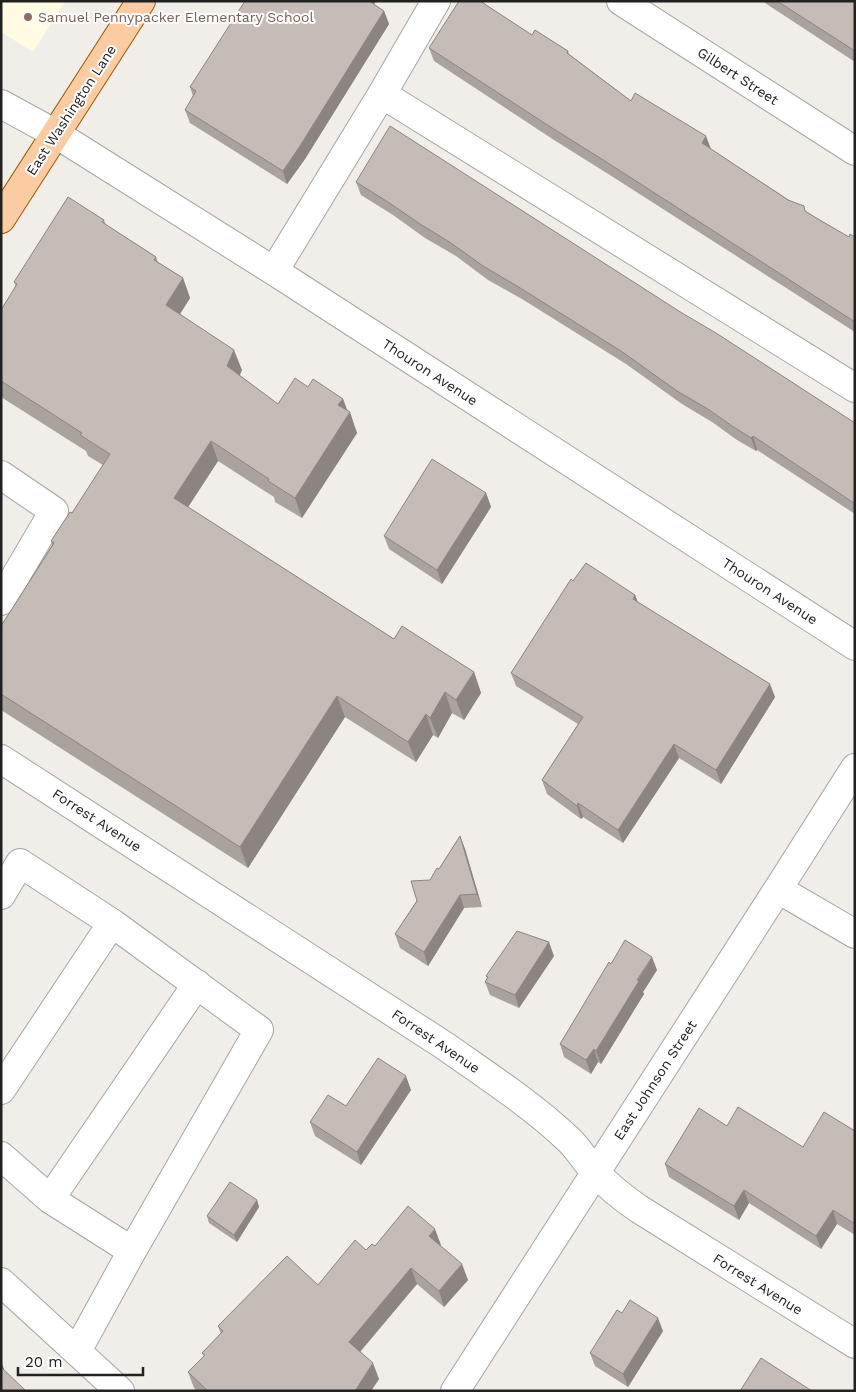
<svg xmlns="http://www.w3.org/2000/svg" width="856" height="1392" font-family="'Work Sans',sans-serif">
<style>
.education{fill:#fffce3}
.lines{fill:none;stroke-linecap:round;stroke-linejoin:round}
.minor-casing{stroke:#a5a5a5;stroke-width:30}
.major-casing{stroke:#9c5a01;stroke-width:30}
.minor{stroke:#fff;stroke-width:28}
.major{stroke:#fbcca2;stroke-width:28}
.wall{fill:#aaa29d}
.shaded-wall{fill:#8b8480}
.building{fill:#c6bcb7;stroke:#8b8480}
.education-dot{fill:#8d6e63;stroke:#fff;stroke-width:2}
.labels{text-anchor:middle;stroke-width:4;stroke-linejoin:round;paint-order:stroke}
.education-label{font-size:14px;fill:#785e54;stroke:#fff;text-anchor:start}
.street-label{font-size:14px;fill:#212121;stroke:#fff}
</style>
<rect width="100%" height="100%" fill="#f1ede8"/>
<path class="education" d="M1,1H65L33,52L1,32Z"/>
<g class="lines">
<defs>
<path id="minor" d="M621,1L855,151
M382,94L436,1
M1,104L56,134L274,271L855,646
M274,271L382,94L855,388
M1,475L54,511L1,601
M1,759L445,1046C486,1075 531,1104 568,1139C578,1148 585,1161 595,1172C608,1186 623,1198 639,1209L855,1344
M778,889L855,934
M1,895L20,863L112,923
M1,1090L112,923L259,1030L132,1251L77,1351
M1,1156L50,1199
M132,1251L50,1199L197,984
M1,1282L120,1391
M455,1391L778,889L855,768"/>
<path id="major" d="M1,219L141,1"/>
</defs>
<use href="#minor" class="minor-casing"/>
<use href="#major" class="major-casing"/>
<use href="#minor" class="minor"/>
<use href="#major" class="major"/>
</g>
<path class="wall" d="M762,1H855V62Z
M374,5L384,11L389,24L305,159L287,184L190,123L185,110L193,96L190,87Z
M532,35L568,51L569,54L631,101L711,149L818,219L849,237H855V332L613,177L554,140L434,61L429,48Z
M356,182L855,423V514L757,450L756,451L737,440L712,422L682,404L626,364L522,299L488,280L456,256L425,238L393,215L361,195Z
M104,220L106,225L156,257L158,262L183,278L190,298L180,314L242,370L239,375L278,404L308,387L343,399L357,433L302,518L275,502L274,497L218,461L188,507L394,639L474,672L481,693L464,720L452,713L438,738L433,735L416,762L345,717L248,868L1,710V626L52,545L51,541L72,513L103,465L88,456L86,451L1,397V310L16,287L14,282Z
M486,493L491,507L442,584L389,549L384,536Z
M573,581L635,595L638,602L775,697L721,784L679,758L623,843L583,817L581,819L547,794L542,780L578,724L516,686L511,673Z
M460,836L465,849L482,907L464,908L428,966L400,948L395,934L430,880L439,869Z
M554,956L519,1008L490,995L485,982L487,978L486,976Z
M611,964L657,970L643,992L644,994L601,1064L598,1062L591,1074L564,1057L560,1044Z
M411,1090L361,1165L315,1136L310,1122L346,1106Z
M727,1126L803,1147L855,1131V1235L837,1224L821,1249L749,1203L739,1220L669,1177L665,1164Z
M257,1200L259,1207L237,1242L209,1223L207,1216Z
M441,1245L440,1246L468,1280L444,1307L417,1284L360,1351L379,1379L371,1391H197L194,1388L188,1372L204,1356L202,1353L221,1334L218,1326L318,1285L366,1250L375,1246Z
M622,1313L663,1331L628,1387L595,1366L590,1353Z"/>
<path class="shaded-wall" d="M366,1H376L370,12Z
M384,11L389,24L305,159L287,184L283,171Z
M706,136L711,149L702,143Z
M183,278L190,298L173,325L166,305Z
M234,350L242,370L235,387L227,366Z
M343,399L348,414L350,412L357,433L302,518L295,498L338,405Z
M753,436L757,450L756,451L751,438Z
M211,441L218,461L181,518L174,498Z
M486,493L491,507L442,584L437,570Z
M635,595L640,608L633,599Z
M474,672L481,693L464,720L456,700Z
M770,684L775,697L721,784L716,770Z
M445,692L452,713L438,738L430,718Z
M337,696L345,717L248,868L240,847Z
M426,714L433,735L416,762L408,742Z
M674,744L679,758L623,843L618,830Z
M578,803L583,817L581,819L577,806Z
M460,836L465,849L482,907L477,894Z
M460,895L464,908L428,966L424,952Z
M549,942L554,956L519,1008L515,995Z
M652,957L657,970L643,992L644,994L601,1064L596,1051Z
M594,1049L598,1062L591,1074L586,1060Z
M406,1076L411,1090L361,1165L357,1152Z
M744,1190L749,1203L739,1220L734,1206Z
M257,1200L259,1207L237,1242L234,1235Z
M833,1210L837,1224L821,1249L816,1236Z
M435,1229L441,1245L435,1252L429,1236Z
M462,1264L468,1280L444,1307L439,1291Z
M411,1268L417,1284L355,1358L349,1342Z
M658,1318L663,1331L628,1387L623,1374Z
M1,1361L9,1382L1,1373Z
M373,1363L379,1379L371,1391H355Z"/>
<path class="building" d="M245,1H369L384,11L300,146L283,171L185,110L196,91L190,87Z
M459,1H480L532,35L535,30L568,51L567,53L631,101L635,93L706,136L702,143L788,200L804,206L805,211L818,219L849,237L850,234L855,237V322L608,163L549,126L429,48Z
M777,1H855V51Z
M390,126L682,313L716,333L855,423V504L839,493L753,436L751,438L732,426L708,409L677,391L621,351L517,286L483,266L451,243L420,224L388,202L356,182Z
M68,197L104,220L102,222L156,257L154,260L183,278L166,305L234,350L227,366L278,404L295,378L308,387L313,379L343,399L338,405L350,412L295,498L268,481L269,479L211,441L174,498L394,639L402,626L474,672L456,700L445,692L430,718L426,714L408,742L337,696L240,847L1,694V626L54,543L51,541L70,512L72,513L110,454L80,435L82,433L1,381V310L17,284L14,282Z
M432,459L486,493L437,570L384,536Z
M586,563L635,595L633,599L770,684L716,770L674,744L618,830L578,803L577,806L542,780L583,717L511,673L571,579L573,581Z
M460,836L477,894L460,895L424,952L395,934L417,901L411,881L430,880L437,868L439,869Z
M517,931L549,942L515,995L485,982L488,977L486,976Z
M625,940L652,957L637,980L639,981L596,1051L594,1049L586,1060L560,1044L609,962L611,964Z
M378,1058L406,1076L357,1152L310,1122L328,1095L346,1106Z
M738,1107L803,1147L824,1112L855,1131V1224L833,1210L816,1236L744,1190L734,1206L665,1164L699,1108L727,1126Z
M230,1182L257,1200L234,1235L207,1216Z
M408,1206L435,1229L429,1236L462,1264L439,1291L411,1268L349,1342L373,1363L355,1391H208L188,1372L205,1355L202,1353L223,1331L218,1326L287,1256L318,1285L355,1240L366,1250L372,1244L375,1246Z
M630,1300L658,1318L623,1374L590,1353L617,1310L622,1313Z
M761,1358L812,1391H740Z
M1,1367L26,1391H1Z"/>
<circle class="education-dot" cx="28" cy="17" r="5"/>
<g class="labels">
<g class="education-label">
<text x="38" y="22">Samuel Pennypacker Elementary School</text>
</g>
<g class="street-label">
<text transform="translate(738 76) rotate(33)" y="5">Gilbert Street</text>
<text transform="translate(71 110) rotate(-57)" y="5">East Washington Lane</text>
<text transform="translate(430 372) rotate(33)" y="5">Thouron Avenue</text>
<text transform="translate(770 591) rotate(33)" y="5">Thouron Avenue</text>
<text transform="translate(97 820) rotate(33)" y="5">Forrest Avenue</text>
<text transform="translate(436 1041) rotate(34)" y="5">Forrest Avenue</text>
<text transform="translate(655 1080) rotate(-57)" y="5">East Johnson Street</text>
<text transform="translate(758 1284) rotate(32)" y="5">Forrest Avenue</text>
</g>
</g>
<rect width="856" height="1392" fill="none" stroke="#212121" stroke-width="5"/>
<path d="M18 1367v8h125v-8" fill="none" stroke="#212121" stroke-width="2.5"/>
<text x="25" y="1367" font-size="15" fill="#212121" stroke="#ffffff" stroke-width="4" paint-order="stroke">20 m</text>
</svg>
